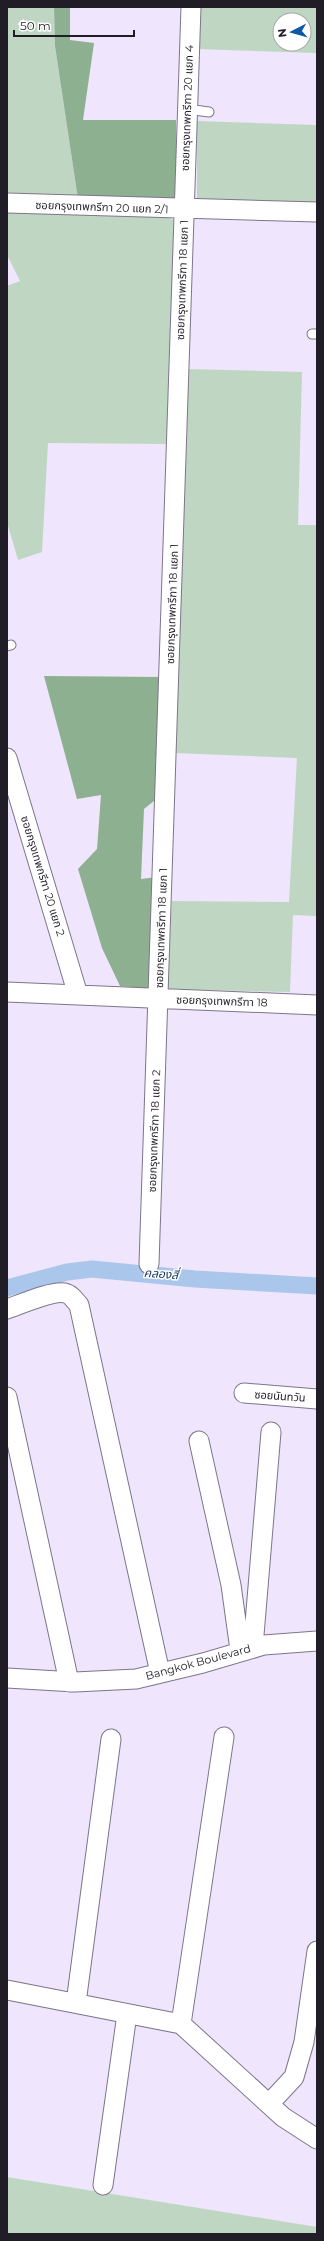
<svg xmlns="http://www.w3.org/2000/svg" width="324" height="2241" font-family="Montserrat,'Noto Sans Thai',sans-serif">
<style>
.green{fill:#bfd7c2;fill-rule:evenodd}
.forest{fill:#8db091}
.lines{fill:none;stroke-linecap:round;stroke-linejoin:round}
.canal{stroke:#aac6ea;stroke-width:17}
.lane-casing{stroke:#7e758a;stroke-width:11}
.street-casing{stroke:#7e758a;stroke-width:21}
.lane{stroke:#fff;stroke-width:9}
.street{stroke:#fff;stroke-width:19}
.labels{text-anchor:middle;stroke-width:3;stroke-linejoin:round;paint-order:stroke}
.street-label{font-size:11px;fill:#211d26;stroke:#fff}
.water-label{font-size:12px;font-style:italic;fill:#0c325e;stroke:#fff}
</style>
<rect width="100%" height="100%" fill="#efe5fc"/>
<path class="green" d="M7,7H54L55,46L78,199L7,197Z
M200,7H317V53L198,49ZM280,20H304V44H280Z
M197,121L317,125V203L197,199Z
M7,211L164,215L177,222L169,444L48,443L42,552L18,560L7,522V286L20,281L7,255Z
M187,369L302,372L298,525H317V916L293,915L290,992L166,989L172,901L289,902L297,758L174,753Z
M7,2177L317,2227V2234H7Z"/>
<path class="forest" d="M54,7H70V40L94,43L83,120H176V201L78,199L55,46Z
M44,676L164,677L160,796L144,809L141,879L157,877L154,989L120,986L102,948L78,869L97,849L101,795L77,799Z"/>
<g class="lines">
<path class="canal" d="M7,1288L67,1272L92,1269L195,1279L317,1286"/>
<defs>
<path id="lane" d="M187,109L209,112
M312,334H317
M7,646L11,645"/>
<path id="street" d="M7,203L317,212
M7,758L78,995
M7,992L317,1005
M149,1264L191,7
M7,1309C19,1305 53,1290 65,1293C71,1294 75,1301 79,1305L160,1673
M244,1393L317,1399
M7,1397L69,1682
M199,1441L231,1585L240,1650
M253,1647L271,1432
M7,1678L75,1682L136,1679L203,1663L264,1645L317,1641
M7,1990L181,2024L283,2117L317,2139
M76,2003L111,1739
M181,2024L224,1737
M269,2104L294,2077L304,2042L317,1951
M103,2185L127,2014"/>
</defs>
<use href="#lane" class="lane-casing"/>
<use href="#street" class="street-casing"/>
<use href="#lane" class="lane"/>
<use href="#street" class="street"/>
</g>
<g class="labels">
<g class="street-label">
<text transform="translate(187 108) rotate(-88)" y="4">ซอยกรุงเทพกรีฑา 20 แยก 4</text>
<text transform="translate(102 207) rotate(2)" y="4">ซอยกรุงเทพกรีฑา 20 แยก 2/1</text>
<text transform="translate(182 280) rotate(-88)" y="4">ซอยกรุงเทพกรีฑา 18 แยก 1</text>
<text transform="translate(172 604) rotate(-88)" y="4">ซอยกรุงเทพกรีฑา 18 แยก 1</text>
<text transform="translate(43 876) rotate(73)" y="4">ซอยกรุงเทพกรีฑา 20 แยก 2</text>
<text transform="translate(161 928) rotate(-88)" y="4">ซอยกรุงเทพกรีฑา 18 แยก 1</text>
<text transform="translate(222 1001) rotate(2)" y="4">ซอยกรุงเทพกรีฑา 18</text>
<text transform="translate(154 1131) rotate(-88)" y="4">ซอยกรุงเทพกรีฑา 18 แยก 2</text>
<text transform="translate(280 1396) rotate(4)" y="4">ซอยนันทวัน</text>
<text transform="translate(198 1662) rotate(-15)" y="4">Bangkok Boulevard</text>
</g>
<g class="water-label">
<text transform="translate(161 1274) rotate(4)" y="4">คลองสี่</text>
</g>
</g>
<rect width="324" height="2241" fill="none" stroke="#211d26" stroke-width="16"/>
<g transform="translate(292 32) rotate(264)"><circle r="19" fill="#ffffff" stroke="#a6a5a8"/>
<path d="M0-3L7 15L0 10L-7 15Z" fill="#0e58a7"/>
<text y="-6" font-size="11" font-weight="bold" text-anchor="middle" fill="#211d26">N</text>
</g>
<path d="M14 30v6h120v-6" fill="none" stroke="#211d26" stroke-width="2"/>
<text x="20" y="30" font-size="12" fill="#211d26" stroke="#ffffff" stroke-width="3" paint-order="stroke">50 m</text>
</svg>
